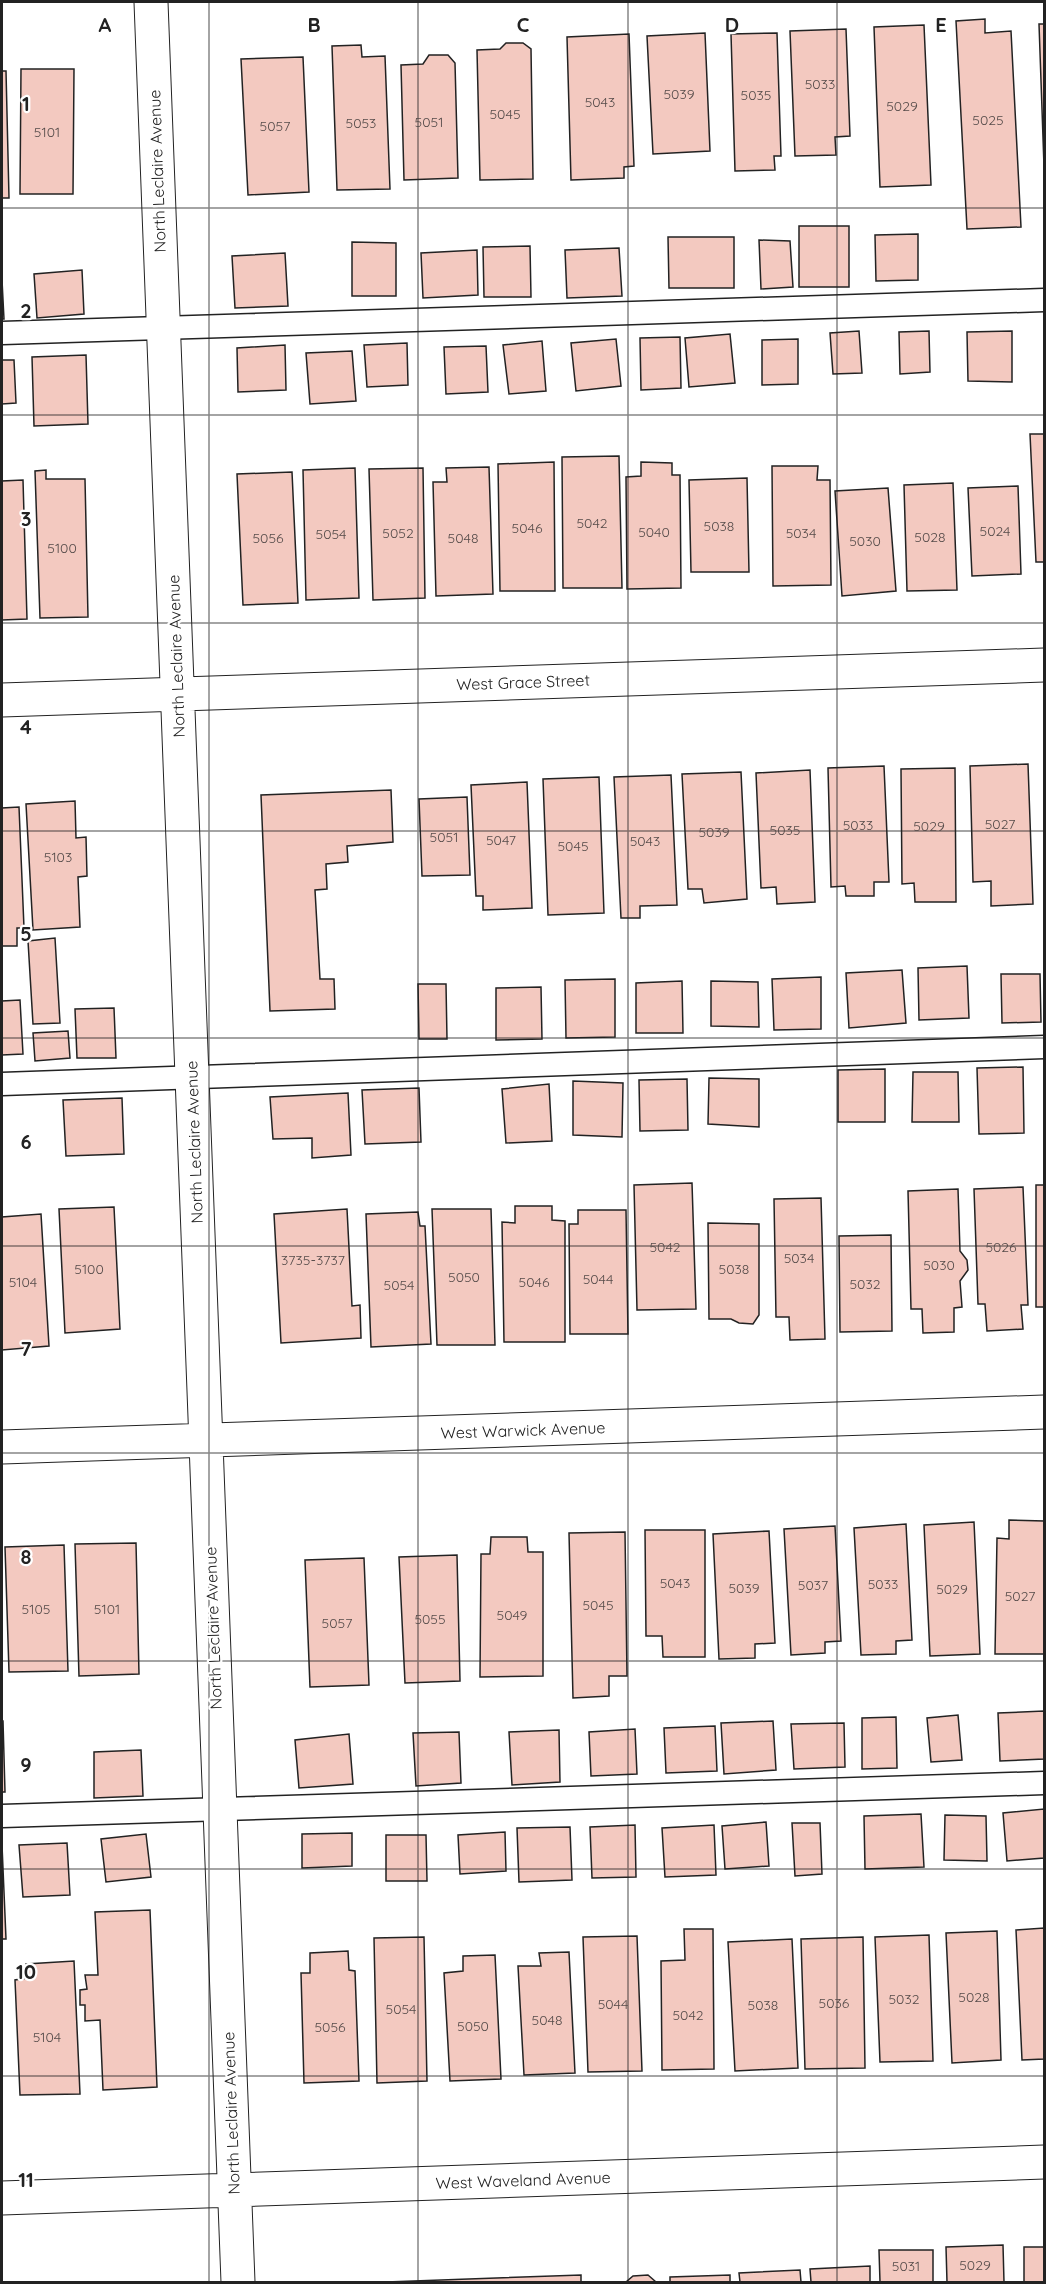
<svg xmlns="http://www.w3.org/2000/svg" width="1046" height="2284" font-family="Quicksand,sans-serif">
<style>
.building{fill:#f3c9c0;stroke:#222;stroke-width:1.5}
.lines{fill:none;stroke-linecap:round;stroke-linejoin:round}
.lane-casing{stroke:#222;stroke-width:25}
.street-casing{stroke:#222;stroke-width:35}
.lane{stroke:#fff;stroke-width:22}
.street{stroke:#fff;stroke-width:33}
.grid{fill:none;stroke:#222;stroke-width:1.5;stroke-opacity:0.55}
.labels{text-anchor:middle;stroke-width:4.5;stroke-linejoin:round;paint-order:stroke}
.number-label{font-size:14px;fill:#564c4a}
.street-label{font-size:16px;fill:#222;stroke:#fff}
.grid-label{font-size:20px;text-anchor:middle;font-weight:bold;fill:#222;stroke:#fff;stroke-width:4.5;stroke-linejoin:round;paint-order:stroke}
</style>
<rect width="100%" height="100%" fill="#fff"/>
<path class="building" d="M985,19V33L1011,31L1021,227L967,229L956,21Z
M1039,24H1044V166Z
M924,25L931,185L880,187L874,27Z
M846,29L850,136L835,137L836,155L795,156L790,31Z
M705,33L710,151L653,154L647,36Z
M777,33L781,156H774L775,170L735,171L731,34Z
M629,34L634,166L624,167V178L571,180L567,37Z
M506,43H523L531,49L533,179L480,180L477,50L500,49Z
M361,45L362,57L385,56L390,189L337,190L332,46Z
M429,55H448L455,63L458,178L404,180L401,65L423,64Z
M303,57L309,192L248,195L241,59Z
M21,69H74L73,194H20Z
M2,71H6L9,198H2Z
M799,226H849V287H799Z
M918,234V280L876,281L875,235Z
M668,237H734V288H669Z
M759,240L790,241L793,287L761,289Z
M352,242L396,243V296H352Z
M530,246L531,297H484L483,247Z
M619,248L622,296L567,298L565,250Z
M477,250L478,295L423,298L421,253Z
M285,253L288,306L235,308L232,256Z
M82,270L84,314L37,318L34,274Z
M2,280L4,319H2Z
M859,331L862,373L833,374L830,333Z
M929,331L930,372L900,374L899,332Z
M1012,331V382L968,381L967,332Z
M730,334L735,383L689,387L685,338Z
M680,337L681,388L641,390L640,338Z
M616,339L621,386L576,391L571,343Z
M798,339V384L762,385V340Z
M542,341L546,391L509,394L503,345Z
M407,343L408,385L367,387L364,345Z
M285,345L286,390L238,392L237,348Z
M486,346L488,392L446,394L444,347Z
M352,351L356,401L310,404L306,353Z
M86,355L88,424L34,426L32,357Z
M2,360H14L16,403L2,404Z
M1030,434H1044V562H1036Z
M619,456L622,588H563L562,457Z
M554,462L555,591H500L498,464Z
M641,462L672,463V475H680L681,588L627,589L626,477L641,476Z
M772,466H818L817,480H830L831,585L773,586Z
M489,467L493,594L436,596L433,482H447L446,468Z
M355,468L359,598L306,600L303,470Z
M423,468L425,598L373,600L369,469Z
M46,470V479H85L88,617L40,618L35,471Z
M292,472L298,603L243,605L237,474Z
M747,478L749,572H691L689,480Z
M23,480L27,619L2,620V481Z
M953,483L957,590L907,591L904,485Z
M1018,486L1021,574L972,576L968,488Z
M888,488L896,591L842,596L835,491Z
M1028,764L1033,904L991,906V881L973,882L970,766Z
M884,766L889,882H874V896H846L845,886L831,887L828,768Z
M955,768L956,902H915L914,883L902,884L901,769Z
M810,770L815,902L777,904L776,887L761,888L756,773Z
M741,772L747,899L704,903L702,889H688L682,774Z
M671,775L677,905L640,906V918H621L614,777Z
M599,777L604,913L548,915L543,779Z
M527,782L532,908L483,910V896H476L471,785Z
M391,790L393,842L347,846L348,862L326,864L327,889L315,890L320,979H334L335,1009L270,1011L261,795Z
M467,797L470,875L422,876L419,799Z
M75,801L76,838L86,837L87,876L78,877L80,927L33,930L26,804Z
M19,807L24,928H17V946H2V808Z
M55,938L60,1023L33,1024L28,941Z
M967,966L969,1018L919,1020L918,968Z
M902,970L906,1023L849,1028L846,973Z
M1001,974H1040L1041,1022L1002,1023Z
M821,977V1029L774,1030L772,979Z
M615,979V1037L566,1038L565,980Z
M682,981L683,1033H636V983Z
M711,981L758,982L759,1027L711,1026Z
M418,984H446L447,1039H419Z
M541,987L542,1039L496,1040V988Z
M20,1000L23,1054L2,1055V1001Z
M114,1008L116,1058H77L75,1009Z
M68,1031L70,1058L35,1061L33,1033Z
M1023,1067L1024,1133L979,1134L977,1068Z
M885,1069V1122H838V1070Z
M913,1072H958L959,1122H912Z
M709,1078L759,1079V1127L708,1124Z
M687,1079L688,1130L640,1131L639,1080Z
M573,1081L623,1083L622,1137L573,1135Z
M549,1084L552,1141L506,1143L502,1089Z
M419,1088L421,1142L365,1144L362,1090Z
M348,1093L351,1155L312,1158V1138L273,1139L270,1097Z
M122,1098L124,1154L66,1156L63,1100Z
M692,1183L696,1309L637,1310L634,1185Z
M1036,1185H1044V1307H1036Z
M1023,1187L1028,1305H1021L1023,1329L987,1331L985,1304H978L974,1189Z
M958,1189L960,1251L967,1260L968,1270L960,1281L962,1307L954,1308V1332L923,1333L922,1309H911L908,1191Z
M821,1198L825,1339L790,1340L789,1317H776L774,1199Z
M515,1206H552V1220L565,1221V1342H504L502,1222L515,1223Z
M114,1207L120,1329L65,1333L59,1209Z
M347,1209L352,1306L360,1305L361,1338L281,1343L274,1214Z
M432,1209H491L495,1345H437Z
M578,1210H626L628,1334H570L569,1224H578Z
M418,1212L420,1226H425L431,1344L371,1347L366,1214Z
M41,1214L49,1346L2,1350V1217Z
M708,1223L759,1224V1315L753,1324L739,1323L731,1319H709Z
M891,1235L892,1331L840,1332L839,1236Z
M1009,1520L1044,1521V1654H995L997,1538L1009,1539Z
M974,1522L980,1654L930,1656L924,1525Z
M906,1524L912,1640L896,1641V1654L861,1655L854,1528Z
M835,1526L841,1641L825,1642V1653L791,1655L784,1529Z
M645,1530H705V1657H663L662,1636H646Z
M769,1531L775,1643L755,1644V1658L719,1659L713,1534Z
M625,1532L627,1676H609V1696L573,1698L569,1533Z
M491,1537H527L528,1552H543V1676L480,1677L481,1554H490Z
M136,1543L139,1674L79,1676L75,1544Z
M64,1545L68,1671L9,1672L5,1547Z
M457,1555L460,1681L405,1683L399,1557Z
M364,1558L369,1685L310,1687L305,1560Z
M1044,1711V1759L1000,1761L998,1713Z
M958,1715L962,1760L931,1762L927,1718Z
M896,1717L897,1768L862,1769V1718Z
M2,1721H3L5,1792H2Z
M773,1721L776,1770L724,1774L721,1723Z
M844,1723L845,1767L794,1769L791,1724Z
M715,1726L717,1771L666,1773L664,1728Z
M635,1729L637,1774L591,1776L589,1732Z
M559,1730L560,1782L512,1785L509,1732Z
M459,1732L461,1783L416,1786L413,1733Z
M349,1734L353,1784L299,1788L295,1740Z
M141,1750L143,1796L94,1798V1752Z
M1044,1809V1858L1007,1861L1003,1813Z
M921,1814L924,1867L865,1869L864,1816Z
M945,1815L986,1816L987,1861L944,1860Z
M766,1822L769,1866L725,1869L722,1826Z
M792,1823H820L822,1874L795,1876Z
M635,1825L636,1877L592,1878L590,1827Z
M714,1825L716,1875L665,1877L662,1828Z
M570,1827L572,1880L519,1882L517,1828Z
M505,1832L506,1871L460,1874L458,1835Z
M352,1833V1866L302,1868V1834Z
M146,1834L151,1877L106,1882L101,1839Z
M386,1835H426L427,1881H386Z
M67,1843L70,1895L23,1897L19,1845Z
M2,1845L6,1939H2Z
M150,1910L157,2087L103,2090L100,2020L85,2021V2005H80V1990L87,1989L85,1975H98L95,1912Z
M1044,1928V2059L1022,2060L1016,1930Z
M684,1929H713L714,2069L662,2070L661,1961L685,1960Z
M997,1931L1001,2060L952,2063L946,1933Z
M929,1935L933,2061L880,2062L875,1937Z
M637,1936L642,2071L588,2072L583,1937Z
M424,1937L427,2081L377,2083L374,1938Z
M863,1937L865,2068L805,2069L801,1939Z
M792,1939L798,2068L735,2071L728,1942Z
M348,1951L349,1970L355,1971L359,2081L304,2083L301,1973H310V1953Z
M569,1952L575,2073L524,2075L518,1966H541L539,1953Z
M495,1955L501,2079L450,2081L444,1973L463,1971V1956Z
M74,1961L80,2094L20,2095L15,1980L27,1978L26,1964Z
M1003,2245L1004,2282H947L946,2247Z
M1024,2247H1044V2282H1024Z
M879,2250H933V2282H880Z
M870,2266V2282H811L810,2269Z
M800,2270L801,2282H740L739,2273Z
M581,2275V2282H386Z
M648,2275L656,2282H626L633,2276Z
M730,2275V2282H670V2277Z"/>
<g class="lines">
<defs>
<path id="lane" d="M2,333L1044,300
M2,1084L1044,1047
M2,1816L1044,1783"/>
<path id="street" d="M151,2L238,2282
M2,700L1044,665
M2,1447L1044,1412
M2,2198L1044,2162"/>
</defs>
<use href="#lane" class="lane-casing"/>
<use href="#street" class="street-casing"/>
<use href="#lane" class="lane"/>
<use href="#street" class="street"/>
</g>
<path class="grid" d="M209,2V2282M418,2V2282M628,2V2282M837,2V2282M2,208H1044M2,415H1044M2,623H1044M2,831H1044M2,1038H1044M2,1246H1044M2,1453H1044M2,1661H1044M2,1869H1044M2,2076H1044"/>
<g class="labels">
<g class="number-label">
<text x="820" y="89">5033</text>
<text x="679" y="99">5039</text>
<text x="756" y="100">5035</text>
<text x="600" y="107">5043</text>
<text x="902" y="111">5029</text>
<text x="505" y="119">5045</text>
<text x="988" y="125">5025</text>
<text x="429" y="127">5051</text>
<text x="361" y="128">5053</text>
<text x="275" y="131">5057</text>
<text x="47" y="137">5101</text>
<text x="592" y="528">5042</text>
<text x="719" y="531">5038</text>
<text x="527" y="533">5046</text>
<text x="995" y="536">5024</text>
<text x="654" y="537">5040</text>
<text x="398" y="538">5052</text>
<text x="801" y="538">5034</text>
<text x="331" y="539">5054</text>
<text x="930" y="542">5028</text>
<text x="268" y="543">5056</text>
<text x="463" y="543">5048</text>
<text x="865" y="546">5030</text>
<text x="62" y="553">5100</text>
<text x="1000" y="829">5027</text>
<text x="858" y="830">5033</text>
<text x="929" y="831">5029</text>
<text x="785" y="835">5035</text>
<text x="714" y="837">5039</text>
<text x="444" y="842">5051</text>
<text x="501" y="845">5047</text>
<text x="645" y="846">5043</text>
<text x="573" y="851">5045</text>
<text x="58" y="862">5103</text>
<text x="665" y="1252">5042</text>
<text x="1001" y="1252">5026</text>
<text x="799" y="1263">5034</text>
<text x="313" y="1265">3735-3737</text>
<text x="939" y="1270">5030</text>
<text x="89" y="1274">5100</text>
<text x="734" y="1274">5038</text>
<text x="464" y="1282">5050</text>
<text x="598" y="1284">5044</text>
<text x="23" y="1287">5104</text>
<text x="534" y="1287">5046</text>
<text x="865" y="1289">5032</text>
<text x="399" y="1290">5054</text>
<text x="675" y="1588">5043</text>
<text x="883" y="1589">5033</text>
<text x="813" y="1590">5037</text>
<text x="744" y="1593">5039</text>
<text x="952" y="1594">5029</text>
<text x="1020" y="1601">5027</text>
<text x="598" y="1610">5045</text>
<text x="36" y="1614">5105</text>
<text x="107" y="1614">5101</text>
<text x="512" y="1620">5049</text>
<text x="430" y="1624">5055</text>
<text x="337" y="1628">5057</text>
<text x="974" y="2002">5028</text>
<text x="904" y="2004">5032</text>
<text x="834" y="2008">5036</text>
<text x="613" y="2009">5044</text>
<text x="763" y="2010">5038</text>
<text x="401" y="2014">5054</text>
<text x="688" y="2020">5042</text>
<text x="547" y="2025">5048</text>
<text x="473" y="2031">5050</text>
<text x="330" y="2032">5056</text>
<text x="47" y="2042">5104</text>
<text x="975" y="2270">5029</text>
<text x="906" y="2271">5031</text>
</g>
<g class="street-label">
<text transform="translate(157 171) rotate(-92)" y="6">North Leclaire Avenue</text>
<text transform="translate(176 656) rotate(-92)" y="6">North Leclaire Avenue</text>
<text transform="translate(523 682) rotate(-2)" y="6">West Grace Street</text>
<text transform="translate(194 1142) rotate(-92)" y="6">North Leclaire Avenue</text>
<text transform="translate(523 1430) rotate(-2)" y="6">West Warwick Avenue</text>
<text transform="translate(213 1628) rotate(-92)" y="6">North Leclaire Avenue</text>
<text transform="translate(231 2113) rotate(-92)" y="6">North Leclaire Avenue</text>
<text transform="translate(523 2180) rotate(-2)" y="6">West Waveland Avenue</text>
</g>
</g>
<g class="grid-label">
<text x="105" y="32">A</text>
<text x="314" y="32">B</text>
<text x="523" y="32">C</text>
<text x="732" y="32">D</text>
<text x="941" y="32">E</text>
<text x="26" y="111">1</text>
<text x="26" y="318">2</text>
<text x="26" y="526">3</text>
<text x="26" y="734">4</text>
<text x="26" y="941">5</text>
<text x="26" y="1149">6</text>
<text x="26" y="1356">7</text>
<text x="26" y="1564">8</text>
<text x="26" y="1772">9</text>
<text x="26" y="1979">10</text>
<text x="26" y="2187">11</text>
</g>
<rect width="1046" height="2284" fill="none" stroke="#222222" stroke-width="6"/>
</svg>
